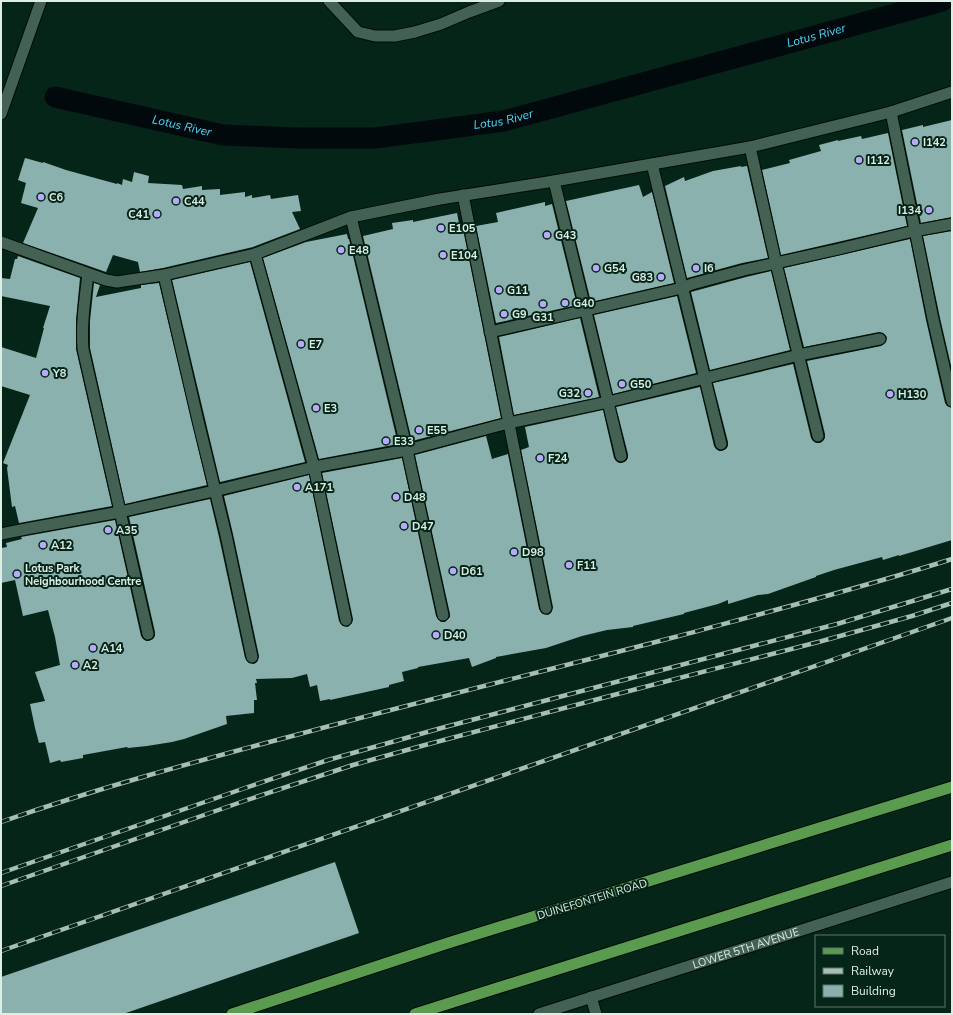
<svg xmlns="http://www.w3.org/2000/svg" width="953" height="1015" font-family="'Nunito Sans',sans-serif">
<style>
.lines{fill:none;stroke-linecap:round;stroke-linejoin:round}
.canal{stroke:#01090c;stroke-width:21}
.building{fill:#8ab1ae}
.minor-casing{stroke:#000d05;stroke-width:13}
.tertiary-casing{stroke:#000d05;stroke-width:13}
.primary-casing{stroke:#000d05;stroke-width:13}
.minor{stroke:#446254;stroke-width:11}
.tertiary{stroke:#446254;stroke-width:11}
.primary{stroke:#5a9b50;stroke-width:11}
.rail-casing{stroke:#a8bdb3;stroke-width:4.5}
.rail{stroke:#062519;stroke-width:3;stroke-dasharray:9;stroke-linecap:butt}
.poi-dot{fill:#b7abf7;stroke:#062519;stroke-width:1.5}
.labels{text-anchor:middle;stroke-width:4;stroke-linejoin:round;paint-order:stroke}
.poi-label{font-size:11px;font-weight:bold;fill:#ddeee5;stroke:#062519;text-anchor:start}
.street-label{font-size:11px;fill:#ddeee5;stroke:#062519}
.water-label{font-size:12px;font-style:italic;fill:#4ed9f7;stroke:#062519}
</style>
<rect width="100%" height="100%" fill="#062519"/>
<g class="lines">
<path class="canal" id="s1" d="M55,97L223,135L299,138H375L504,121L942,1"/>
</g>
<path class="building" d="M952,120V217L921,223L902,130L923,125V127Z
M888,133L907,226L781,255L762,170L790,163L789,160L821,151L819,145L838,140V141L861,136L862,139Z
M25,158L43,163V162L66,170L117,184V183L122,185L123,179L132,182L134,172L149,176L148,183L182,185L183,189L202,186V190L220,189V195L245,192V197L252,195V198L270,195L271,199L298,195L301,211L292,212L300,229L253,247L163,268L140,272L138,262L113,255L106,272L23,243L38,208L21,203L26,183L18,180Z
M741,166V167L747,166L768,258L742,263L687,278L665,186L684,177L685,181L713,171Z
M639,185L643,197L652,192L674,283L591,302L566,201Z
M545,202V206L552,204L577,305L496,323L476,226L498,222L496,213Z
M457,213L460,229H463L501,418L412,441L363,236L393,229L392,223L413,220V222Z
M952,231V370L940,318L923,236Z
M347,234L348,239H349L398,444L319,459L263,258L306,242Z
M910,239L926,320L945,403L947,406L952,408V540L899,556V555L883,560L882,557L834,570L816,576V577L768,594L758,595L728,604V600L718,604L684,613V614L633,626V627L607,630L582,636L546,648L496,657V658L472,667L469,658L418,667V668L402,672L404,681L389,685V687L330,700V699L320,701L317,685L310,687L307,674L292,678L256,679L257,683H255L257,700H254V713L226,716L227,724L184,739L172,742L147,746L128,748L127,747L83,755V758L61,762L60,760L50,763L45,742L39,743L35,728L30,704L45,701L35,672L60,665L55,637L48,610L23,616L15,580L1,583V548L7,547L6,543L22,539L21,537L115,520L141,636L143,639L146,641H149L153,639L155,636V632L129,517L210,499L219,537L245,658L247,661L249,663L254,664L257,662L258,660L259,656L233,534L224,496L309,475L339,621L341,624L343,626L348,627L352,623L353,619L322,473L402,458L436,616L438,619L441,622H445L450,617V614L415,455L486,436L492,459L508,454L539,609L541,612L543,614L548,615L551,613L552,611L553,607L521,450L529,447L525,427L603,410L614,458L616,461L619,463H622L626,461L628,458V454L616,407L700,387L714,446L716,449L719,451H722L726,449L728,446V442L713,383L793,364L811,438L813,441L816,443H820L823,441L825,438V434L807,361L881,346L884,344L886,342L887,337L883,333L879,332L804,347L784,268Z
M18,256L80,278L76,320V349L112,506L19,523L15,506L12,507L7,468L8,465L3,463L30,395L1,386V347L36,358L44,328H43L50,306L1,296V278L10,279L15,259H17Z
M250,262L305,462L220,482L172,280Z
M771,271L790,350L710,370L691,292L746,277Z
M94,283L100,285L96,297L141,288V285L159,283L207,485L125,504L90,348V321Z
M677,296L696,373L613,394L594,315Z
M580,318L599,397L514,415L499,337Z
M335,862L359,933L123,1014H1V977Z"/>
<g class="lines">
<defs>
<g id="minor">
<path d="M329,1L358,32L375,36H395L415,32L441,24L469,12L499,1"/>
<path d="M891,112L933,319L952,401"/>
<path d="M750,147L776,263L818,436"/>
<path d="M652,164L721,444"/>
<path d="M554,181L608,402L621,456"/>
<path d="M463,195L546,608"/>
<path d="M351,217L407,450L443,615"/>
<path d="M1,242L106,280L117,282L130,280L164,275L255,254L351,217L440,199L554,181L750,147L891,112L952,92"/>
<path d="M255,254L314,467L346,620"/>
<path d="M88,274C85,299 81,324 83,349L148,634"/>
<path d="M164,275L198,421L226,535L252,657"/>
<path d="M490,332L682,288L692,284L744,270L839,249L914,231L952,224"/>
<path d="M1,534L31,528L120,512L214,491L314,467L407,450L508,423L608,402L799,355L880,339"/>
<path d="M591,997L596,1014"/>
<path id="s2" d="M539,1014L952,882"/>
</g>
<path id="tertiary" d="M1,114L41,1"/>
<path id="primary" d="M232,1014L448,943L952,787
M415,1014L952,845"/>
</defs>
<use href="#minor" class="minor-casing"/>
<use href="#tertiary" class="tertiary-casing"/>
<use href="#primary" class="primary-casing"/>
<use href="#minor" class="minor"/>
<use href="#tertiary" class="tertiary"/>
<use href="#primary" class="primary"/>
<defs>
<path id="rail" d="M1,822C98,788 197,761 296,735C422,701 549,670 675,637C768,612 861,588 952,559
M1,873L245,788L328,760L445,727L837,624L952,589
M1,886L247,800L353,765L425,745L606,697L822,641L912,616L952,603
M1,951L952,618"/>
</defs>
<use href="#rail" class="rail-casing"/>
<use href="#rail" class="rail"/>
</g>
<g class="poi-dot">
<circle cx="915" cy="142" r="4"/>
<circle cx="859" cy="160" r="4"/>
<circle cx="41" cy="197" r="4"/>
<circle cx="176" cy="201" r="4"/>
<circle cx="929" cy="210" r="4"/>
<circle cx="157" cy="214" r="4"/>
<circle cx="441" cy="228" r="4"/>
<circle cx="547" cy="235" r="4"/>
<circle cx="341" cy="250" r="4"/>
<circle cx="443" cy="255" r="4"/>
<circle cx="596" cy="268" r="4"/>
<circle cx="696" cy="268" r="4"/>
<circle cx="661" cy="277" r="4"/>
<circle cx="499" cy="290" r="4"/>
<circle cx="565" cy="303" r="4"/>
<circle cx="543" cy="304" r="4"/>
<circle cx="504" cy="314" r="4"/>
<circle cx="301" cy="344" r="4"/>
<circle cx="45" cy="373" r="4"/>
<circle cx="622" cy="384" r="4"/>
<circle cx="588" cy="393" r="4"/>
<circle cx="890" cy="394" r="4"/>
<circle cx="316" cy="408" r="4"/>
<circle cx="419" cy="430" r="4"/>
<circle cx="386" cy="441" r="4"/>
<circle cx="540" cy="458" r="4"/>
<circle cx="297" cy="487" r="4"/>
<circle cx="396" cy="497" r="4"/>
<circle cx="404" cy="526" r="4"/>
<circle cx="108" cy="530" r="4"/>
<circle cx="43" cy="545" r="4"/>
<circle cx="514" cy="552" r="4"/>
<circle cx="569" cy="565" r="4"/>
<circle cx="453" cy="571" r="4"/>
<circle cx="17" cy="574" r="4"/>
<circle cx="436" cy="635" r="4"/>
<circle cx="93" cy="648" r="4"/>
<circle cx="75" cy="665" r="4"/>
</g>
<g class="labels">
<g class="poi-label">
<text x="923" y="146">I142</text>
<text x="867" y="164">I112</text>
<text x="49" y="201">C6</text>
<text x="184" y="205">C44</text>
<text x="921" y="214" text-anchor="end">I134</text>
<text x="149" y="218" text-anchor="end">C41</text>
<text x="449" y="232">E105</text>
<text x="555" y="239">G43</text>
<text x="349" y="254">E48</text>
<text x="451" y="259">E104</text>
<text x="604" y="272">G54</text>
<text x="704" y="272">I6</text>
<text x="653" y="281" text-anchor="end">G83</text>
<text x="507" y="294">G11</text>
<text x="573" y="307">G40</text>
<text x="512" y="318">G9</text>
<text x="543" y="321" text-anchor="middle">G31</text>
<text x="309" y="348">E7</text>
<text x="53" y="377">Y8</text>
<text x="630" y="388">G50</text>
<text x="580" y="397" text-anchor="end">G32</text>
<text x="898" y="398">H130</text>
<text x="324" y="412">E3</text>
<text x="427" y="434">E55</text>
<text x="394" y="445">E33</text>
<text x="548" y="462">F24</text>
<text x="305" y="491">A171</text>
<text x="404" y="501">D48</text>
<text x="412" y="530">D47</text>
<text x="116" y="534">A35</text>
<text x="51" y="549">A12</text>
<text x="522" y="556">D98</text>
<text x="577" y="569">F11</text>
<text x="25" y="572">Lotus Park<tspan x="25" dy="13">Neighbourhood Centre</tspan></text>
<text x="461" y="575">D61</text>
<text x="444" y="639">D40</text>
<text x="101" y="652">A14</text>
<text x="83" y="669">A2</text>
</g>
<g class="street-label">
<text transform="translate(592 899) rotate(-17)" y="4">DUINEFONTEIN ROAD</text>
<text dy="4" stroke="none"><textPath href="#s2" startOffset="217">LOWER 5TH AVENUE</textPath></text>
</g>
<g class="water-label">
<text dy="4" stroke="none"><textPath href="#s1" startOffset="778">Lotus River</textPath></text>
<text dy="4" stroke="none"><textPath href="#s1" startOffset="454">Lotus River</textPath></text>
<text dy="4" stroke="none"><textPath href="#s1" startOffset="130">Lotus River</textPath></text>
</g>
</g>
<rect width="953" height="1015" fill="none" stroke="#ddeee5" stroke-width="4"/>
<rect x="815" y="935" width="130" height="72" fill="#062519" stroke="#5c756b"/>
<rect x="823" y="948" width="20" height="6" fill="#5a9b50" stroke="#5c756b"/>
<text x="851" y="955" font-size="12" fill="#ddeee5">Road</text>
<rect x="823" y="968" width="20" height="6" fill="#a8bdb3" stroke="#5c756b"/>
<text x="851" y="975" font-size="12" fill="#ddeee5">Railway</text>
<rect x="823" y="985" width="20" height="12" fill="#8ab1ae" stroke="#5c756b"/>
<text x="851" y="995" font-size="12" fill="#ddeee5">Building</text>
</svg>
